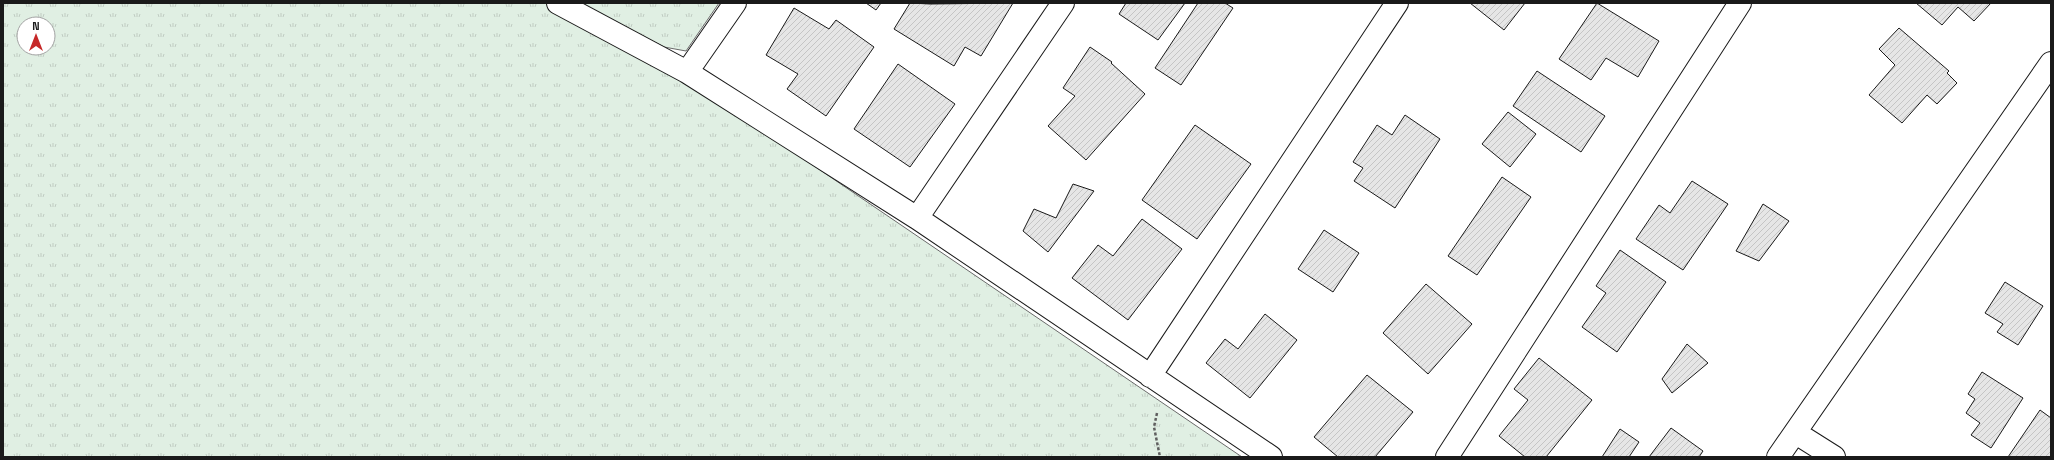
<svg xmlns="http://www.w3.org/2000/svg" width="2054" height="460" font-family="'Space Grotesk',sans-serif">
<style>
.grass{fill:url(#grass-tufts);stroke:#6a6a6a;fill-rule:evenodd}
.building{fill:url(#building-hatch);stroke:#1a1a1a}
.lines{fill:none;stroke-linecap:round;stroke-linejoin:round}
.street-casing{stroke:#1a1a1a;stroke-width:24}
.path{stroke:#5f5f5f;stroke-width:2.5;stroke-dasharray:3 2;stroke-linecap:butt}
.street{stroke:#fff;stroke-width:22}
</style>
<defs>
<pattern id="grass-tufts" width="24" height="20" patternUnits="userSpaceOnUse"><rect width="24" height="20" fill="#e0efe3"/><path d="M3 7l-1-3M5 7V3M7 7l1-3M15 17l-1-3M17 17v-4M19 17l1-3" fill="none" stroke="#c0ccc2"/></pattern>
<pattern id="building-hatch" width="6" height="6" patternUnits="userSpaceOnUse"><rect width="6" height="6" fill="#e6e6e6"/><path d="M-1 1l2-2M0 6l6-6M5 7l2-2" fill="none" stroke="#c5c5c5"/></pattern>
</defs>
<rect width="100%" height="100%" fill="#fff"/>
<path class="grass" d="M3,3H546L685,78L1242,457H3ZM24,24H48V48H24Z
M579,3H719L686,51L664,47Z"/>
<path class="building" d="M866,3H881L876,10Z
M910,3L930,4L1013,3L981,56L965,47L954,66L894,29Z
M1126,3H1185L1158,40L1119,14Z
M1198,3H1225L1233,8L1181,85L1155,68Z
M1470,3H1525L1504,30Z
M1597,3L1659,41L1638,77L1606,58L1591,80L1559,59Z
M1916,3H1991L1974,21L1958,7L1942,25Z
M794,8L829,29L836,20L874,47L826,116L787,89L798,74L766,55Z
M1899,28L1949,71L1947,73L1957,83L1937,104L1927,95L1902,123L1869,95L1895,65L1879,49Z
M1090,47L1112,62L1111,63L1145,94L1086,160L1048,126L1075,96L1063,88Z
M898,64L955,104L910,167L854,129Z
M1537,71L1605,116L1581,152L1513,106Z
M1508,112L1536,134L1510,167L1482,144Z
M1405,115L1440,139L1395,208L1354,181L1363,168L1353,162L1377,125L1392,135Z
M1195,125L1251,164L1197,239L1142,200Z
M1502,177L1531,197L1477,275L1448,256Z
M1692,181L1728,204L1683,270L1636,239L1659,205L1670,213Z
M1073,184L1094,191L1048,252L1023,231L1034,209L1056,218Z
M1763,204L1789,221L1759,261L1736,251Z
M1142,219L1182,249L1128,320L1072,278L1098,245L1113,256Z
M1324,230L1359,253L1333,292L1298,269Z
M1620,250L1666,282L1617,352L1582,327L1606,293L1596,286Z
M2005,282L2043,306L2018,345L1997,332L2003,324L1985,313Z
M1426,284L1472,324L1428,374L1383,333Z
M1265,314L1297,340L1250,398L1206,363L1225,339L1238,349Z
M1687,344L1708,363L1672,393L1662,379Z
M1539,358L1592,400L1546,457H1525L1499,436L1528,400L1514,389Z
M1982,372L2023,398L1991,448L1971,435L1980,423L1966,413L1975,399L1968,394Z
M1367,375L1413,412L1375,457H1338L1314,437Z
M2040,410L2051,418V457H2008Z
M1671,428L1703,451L1699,457H1649Z
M1620,429L1639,442L1629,457H1602Z"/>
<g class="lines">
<defs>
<path id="street" d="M558,3L687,72
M735,3L687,72L917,218L1271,457
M917,218L1063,3
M1150,376L1397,3
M1796,433L1834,457
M1447,457L1740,3
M1778,457L2051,63"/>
</defs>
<use href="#street" class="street-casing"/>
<path class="path" d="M1157,413L1154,427L1160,457"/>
<use href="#street" class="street"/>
</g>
<rect width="2054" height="460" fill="none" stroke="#1a1a1a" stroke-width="8"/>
<g transform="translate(36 36)"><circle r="19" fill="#ffffff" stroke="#a3a3a3"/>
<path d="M0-3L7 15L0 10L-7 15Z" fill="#c62828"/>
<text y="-6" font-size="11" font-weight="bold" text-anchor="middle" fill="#1a1a1a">N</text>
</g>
</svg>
